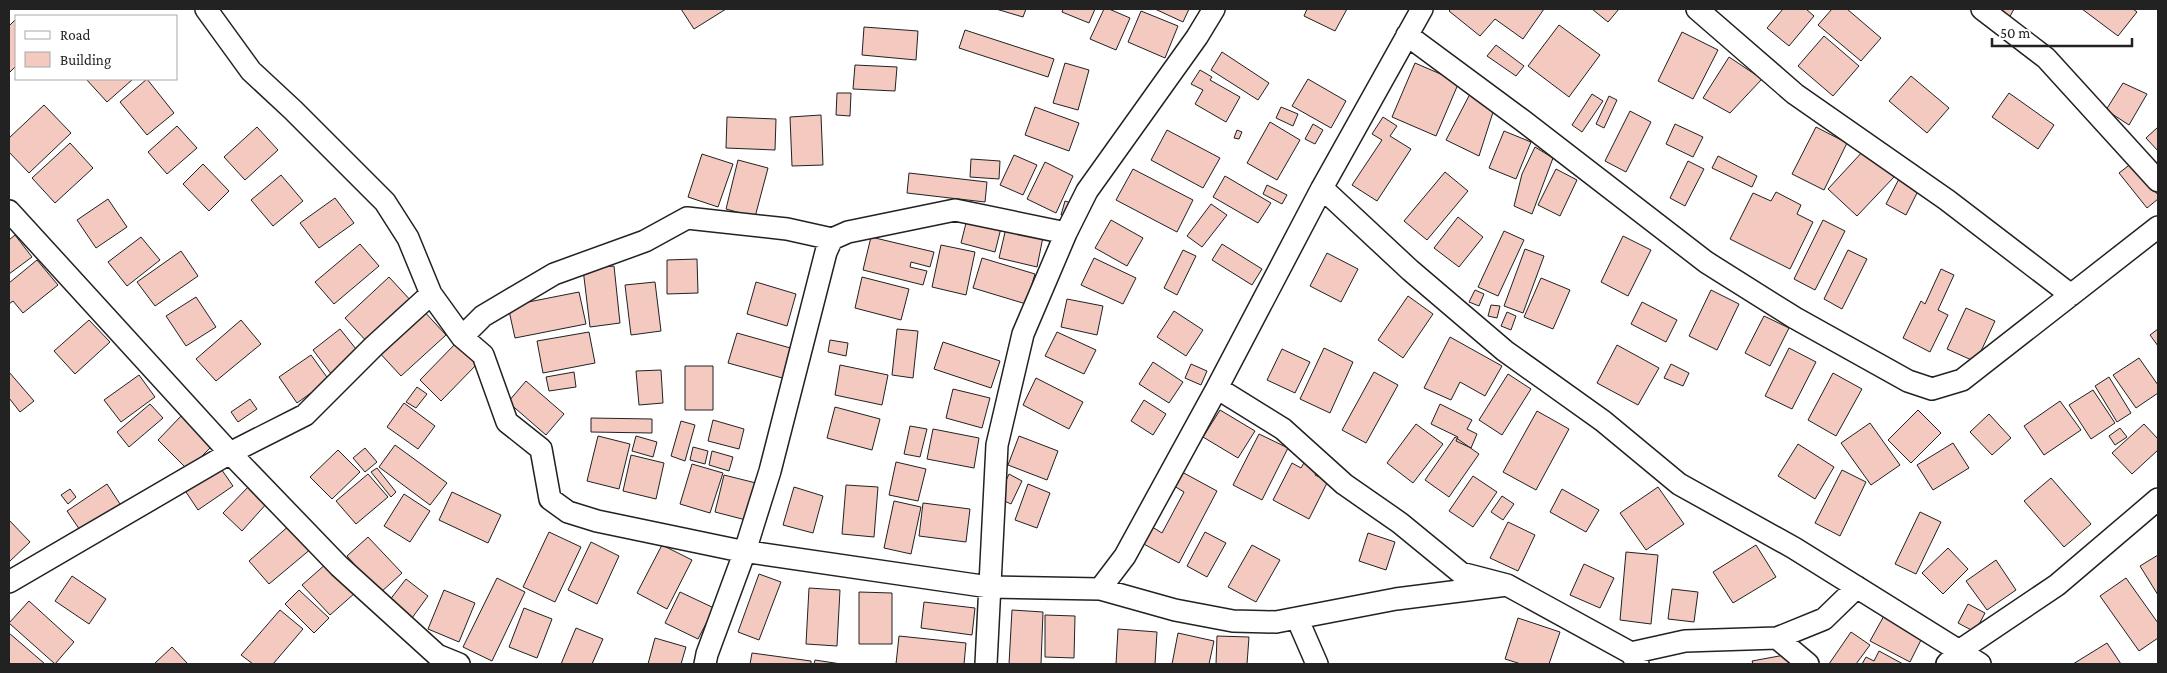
<svg xmlns="http://www.w3.org/2000/svg" width="2167" height="673" font-family="'Crimson Pro',serif">
<style>
.building{fill:#f3c9c0;stroke:#222}
.lines{fill:none;stroke-linecap:round;stroke-linejoin:round}
.minor-casing{stroke:#222;stroke-width:24}
.minor{stroke:#fff;stroke-width:21}
</style>
<rect width="100%" height="100%" fill="#fff"/>
<path class="building" d="M681,9H726L694,29Z
M996,9H1026L1023,17Z
M1063,9H1095L1089,23L1062,12Z
M1104,9H1109L1130,18L1116,50L1090,39Z
M1155,9H1189L1183,22Z
M1307,9H1347L1335,31L1304,16Z
M1451,9H1544L1523,39L1495,19L1480,36L1449,11Z
M1592,9H1619L1608,22Z
M1783,9H1806L1814,16L1789,46L1767,28Z
M1832,9H1847L1881,38L1861,61L1818,25Z
M1989,9H2014L2008,20Z
M2082,9H2133L2137,12L2118,36Z
M1141,11L1178,26L1165,58L1128,42Z
M16,19V66L9,73V26Z
M1559,25L1600,55L1569,97L1528,66Z
M864,27L918,31L916,60L862,55Z
M965,30L1054,59L1048,77L959,48Z
M1682,32L1718,50L1693,99L1658,81Z
M1824,36L1859,66L1833,96L1798,66Z
M1496,45L1524,66L1516,76L1487,56Z
M1222,52L1269,83L1258,100L1211,70Z
M1729,57L1762,79L1730,113L1703,98Z
M1065,63L1089,70L1078,110L1053,103Z
M1415,63L1459,82L1436,136L1392,117Z
M855,65L897,67L895,91L853,89Z
M1200,70L1212,77L1210,80L1240,97L1226,122L1195,104L1203,90L1191,84Z
M1911,76L1949,108L1927,133L1889,101Z
M86,79H133L107,102Z
M147,79L174,113L147,135L120,102Z
M1308,79L1346,101L1331,128L1292,106Z
M2123,83L2147,94L2129,125L2106,110Z
M1472,90L1495,106L1479,156L1446,140Z
M837,93H851L850,116L836,115Z
M2009,93L2054,125L2038,149L1992,117Z
M1592,94L1603,101L1582,132L1572,125Z
M1609,96L1617,100L1604,128L1596,124Z
M44,105L71,133L29,173L9,152V138Z
M1035,107L1079,123L1069,151L1025,135Z
M1281,107L1298,114L1293,126L1276,118Z
M1630,111L1651,122L1626,172L1605,161Z
M821,115L823,165L792,166L790,117Z
M727,117L776,119L775,150L726,148Z
M1383,117L1397,126L1390,136L1411,149L1377,201L1352,185L1382,140L1372,134Z
M1270,122L1300,140L1277,180L1247,163Z
M1313,124L1323,130L1315,144L1305,139Z
M1675,124L1703,137L1693,157L1666,144Z
M177,126L197,148L167,174L148,152Z
M257,127L278,150L245,180L224,157Z
M1816,127L1847,143L1824,190L1792,174Z
M2158,127V151L2146,138Z
M1167,130L1220,158L1203,188L1151,160Z
M1237,130L1242,132L1239,139L1234,138Z
M1504,131L1531,142L1516,179L1489,168Z
M70,143L93,168L55,203L32,178Z
M1535,147L1553,158L1532,214L1514,206L1522,174Z
M1864,150L1894,177L1857,216L1828,189Z
M702,154L733,164L718,207L688,197Z
M1014,155L1037,165L1023,195L1000,185Z
M1718,156L1757,176L1752,187L1712,168Z
M971,159L1000,161L999,179L970,177Z
M738,160L768,168L755,217L726,209Z
M1688,161L1704,169L1685,206L1670,198Z
M1045,162L1073,176L1056,213L1027,199Z
M2132,163L2158,195V199L2147,208L2119,173Z
M203,164L229,191L209,211L183,184Z
M1133,169L1193,200L1177,232L1116,200Z
M1556,169L1577,180L1560,216L1538,205Z
M1445,172L1468,191L1427,240L1404,221Z
M909,173L987,182L985,202L907,193Z
M281,175L303,201L273,226L251,200Z
M1901,175L1921,185L1906,215L1886,204Z
M1225,176L1271,203L1258,223L1213,197Z
M1267,185L1287,195L1282,204L1263,194Z
M1776,192L1801,205L1797,214L1813,222L1790,269L1730,239L1753,193L1771,201Z
M335,198L354,223L319,248L300,223Z
M108,199L127,227L96,248L77,220Z
M1065,201L1075,204L1070,217L1061,215Z
M1211,204L1227,215L1202,247L1187,236Z
M1458,217L1483,237L1459,267L1434,248Z
M967,219L1001,228L995,252L961,243Z
M1111,220L1143,238L1127,266L1095,248Z
M1823,220L1845,231L1815,290L1794,279Z
M1006,228L1043,237L1037,267L999,258Z
M1504,231L1524,240L1498,296L1478,287Z
M15,235L32,257L9,274V240Z
M1623,236L1651,250L1628,296L1601,282Z
M141,237L160,260L127,286L108,262Z
M871,237L934,252L930,267L911,262L910,267L927,271L923,285L863,270Z
M360,244L379,266L334,304L315,282Z
M1222,244L1262,269L1252,285L1212,260Z
M941,245L975,252L966,295L932,287Z
M1525,249L1544,256L1523,313L1504,306Z
M1183,250L1196,256L1177,295L1164,288Z
M1848,250L1867,259L1842,309L1824,299Z
M181,251L198,276L155,306L137,282Z
M1327,253L1358,269L1341,302L1310,286Z
M982,258L1035,274L1026,304L973,288Z
M1094,258L1136,278L1123,304L1081,285Z
M697,259L698,293L667,294V260Z
M37,260L58,285L23,313L13,301L9,304V283Z
M614,266L620,323L590,327L583,269Z
M1941,269L1954,275L1938,310L1948,315L1930,352L1903,338L1921,301L1925,304Z
M389,277L413,303L369,344L345,318Z
M862,277L909,289L901,320L855,308Z
M1541,278L1570,290L1553,329L1524,317Z
M655,282L661,331L631,335L625,285Z
M756,282L796,294L787,326L747,314Z
M1475,290L1484,294L1479,306L1469,302Z
M1711,290L1739,304L1717,350L1689,336Z
M579,292L586,324L515,338L508,306Z
M1408,296L1433,314L1403,358L1378,340Z
M196,297L216,327L186,346L166,316Z
M1067,299L1103,306L1097,335L1061,327Z
M1642,302L1677,320L1666,342L1631,324Z
M1491,305L1500,306L1497,318L1488,316Z
M421,308L446,335L401,376L376,349Z
M1966,308L1995,321L1976,362L1947,349Z
M1174,311L1203,330L1186,356L1157,337Z
M1507,312L1516,316L1511,330L1501,326Z
M1764,316L1789,328L1770,366L1745,353Z
M89,320L110,342L75,374L54,351Z
M241,320L261,344L216,381L196,359Z
M340,329L360,354L332,375L313,350Z
M897,329L918,331L913,378L892,375Z
M2158,329V346L2150,335Z
M589,332L595,363L543,373L537,341Z
M1057,332L1096,350L1084,374L1045,356Z
M737,333L794,349L786,379L728,363Z
M1450,337L1502,366L1485,396L1460,382L1451,400L1424,388Z
M830,340L848,343L846,356L828,352Z
M457,342L478,363L441,401L420,380Z
M943,342L1000,361L991,388L934,369Z
M1617,345L1659,368L1638,405L1597,383Z
M1324,348L1353,362L1330,413L1300,399Z
M1789,348L1816,362L1792,409L1765,396Z
M1282,349L1310,362L1295,393L1267,380Z
M311,355L329,380L297,403L279,377Z
M2139,358L2158,385V393L2136,408L2113,375Z
M1153,362L1183,382L1169,403L1139,384Z
M1191,364L1207,371L1201,385L1185,378Z
M1671,364L1689,373L1683,386L1664,378Z
M840,365L888,375L882,405L835,395Z
M685,366H713V410H685Z
M661,370L663,403L639,405L636,371Z
M9,372L34,401L20,412L9,398Z
M574,372L576,387L549,391L546,377Z
M1374,372L1398,385L1366,443L1342,430Z
M1833,373L1862,389L1836,436L1808,420Z
M1508,374L1531,389L1502,435L1479,420Z
M139,375L155,397L121,422L104,400Z
M2109,377L2131,413L2117,422L2095,386Z
M1036,378L1083,402L1069,429L1023,405Z
M526,381L564,414L546,435L508,402Z
M417,387L427,394L416,408L406,402Z
M953,389L990,398L982,428L946,418Z
M2093,390L2115,423L2091,439L2069,405Z
M250,399L257,409L238,422L231,412Z
M1144,400L1166,414L1153,435L1131,421Z
M2060,401L2081,430L2044,455L2024,426Z
M404,403L435,426L418,449L387,427Z
M150,404L163,418L129,447L117,432Z
M1440,404L1472,420L1467,429L1477,434L1471,448L1456,441L1458,437L1431,424Z
M835,407L880,419L872,450L827,438Z
M1220,410L1255,431L1238,458L1203,437Z
M1918,410L1941,433L1911,463L1888,440Z
M1537,411L1569,429L1536,490L1503,472Z
M1989,414L2011,438L1992,455L1970,432Z
M182,415L213,445L188,470L158,440Z
M591,418L652,419V433L591,432Z
M713,420L744,429L739,449L708,441Z
M681,421L695,425L685,461L671,456Z
M1870,423L1900,465L1871,485L1841,443Z
M1416,424L1443,444L1413,483L1387,463Z
M2144,424L2158,439V450L2132,474L2112,453Z
M910,426L927,429L920,457L904,454Z
M2120,428L2127,437L2115,445L2109,436Z
M933,429L979,438L974,468L927,459Z
M1259,434L1288,448L1262,500L1233,485Z
M598,436L630,444L619,489L587,481Z
M636,436L657,442L653,457L632,451Z
M1019,436L1058,451L1047,480L1008,465Z
M1455,437L1479,454L1449,497L1425,480Z
M1953,443L1969,468L1933,490L1917,465Z
M1798,444L1834,467L1815,499L1778,476Z
M395,445L447,483L430,505L379,467Z
M693,447L708,451L705,464L690,460Z
M365,448L377,462L365,472L353,458Z
M338,450L360,472L332,499L310,477Z
M712,451L733,457L729,471L709,465Z
M631,455L664,463L656,499L623,491Z
M1305,461L1318,469L1315,475L1328,481L1309,519L1273,500L1292,463L1301,468Z
M896,462L926,469L918,501L889,495Z
M217,463L233,486L198,510L182,486Z
M692,464L723,473L710,513L680,504Z
M377,468L396,492L391,497L371,472Z
M1842,470L1866,482L1840,536L1815,523Z
M1182,472L1217,491L1179,563L1140,542L1149,525L1162,533L1184,492L1174,486Z
M368,474L388,497L356,524L336,501Z
M1009,474L1022,481L1011,504L998,498Z
M724,475L756,483L746,520L715,512Z
M1473,476L1497,492L1473,527L1449,511Z
M2051,478L2091,524L2064,547L2024,501Z
M107,484L124,510L84,536L67,511Z
M1028,484L1050,493L1037,528L1015,520Z
M250,485L268,502L242,531L223,513Z
M846,485L878,487L874,537L842,534Z
M794,487L823,496L813,533L783,525Z
M1658,487L1684,524L1646,550L1620,513Z
M70,489L76,497L68,504L61,495Z
M1562,489L1599,510L1586,532L1550,512Z
M452,492L501,515L488,543L439,520Z
M404,494L430,511L410,542L384,526Z
M1502,496L1514,504L1503,520L1491,512Z
M894,501L921,507L911,554L884,548Z
M923,503L970,509L966,542L919,536Z
M1920,512L1941,522L1916,574L1895,564Z
M9,520L30,542L9,562Z
M1508,522L1535,535L1518,571L1490,558Z
M291,524L312,548L269,584L249,561Z
M549,532L581,547L555,602L523,587Z
M1205,532L1226,543L1207,577L1187,566Z
M1368,533L1395,542L1386,570L1359,561Z
M368,537L402,573L380,593L347,556Z
M591,542L619,556L597,604L568,590Z
M662,545L692,560L667,609L637,593Z
M1252,545L1280,560L1256,602L1228,587Z
M1756,545L1776,577L1733,603L1713,572Z
M1948,548L1968,569L1943,594L1922,573Z
M1626,552L1658,555L1651,624L1620,620Z
M2158,555V595L2140,566Z
M1996,560L2016,590L1987,610L1966,581Z
M327,563L355,593L330,615L302,585Z
M1584,564L1614,578L1600,608L1570,595Z
M759,574L781,582L759,640L738,632Z
M72,576L106,599L89,624L55,601Z
M497,578L525,592L492,661L463,647Z
M2126,578L2158,623V638L2139,651L2100,596Z
M406,579L428,596L412,618L389,601Z
M809,588L840,590L837,646L806,644Z
M1672,589L1698,592L1694,622L1668,619Z
M299,590L329,618L314,633L285,604Z
M444,590L475,603L459,642L428,629Z
M680,592L714,608L698,639L665,623Z
M859,592L892,593V644H859Z
M29,601L74,642L55,664L9,623Z
M924,602L975,608L972,635L921,628Z
M1968,604L1985,613L1975,632L1958,623Z
M524,608L552,619L537,658L509,647Z
M280,610L303,629L273,664H253L241,655Z
M1012,610L1043,612L1041,664H1009Z
M1885,614L1924,634L1910,662L1870,641Z
M1045,615L1075,616L1074,658L1045,657Z
M1518,618L1560,632L1549,664H1521L1505,659Z
M576,628L603,639L592,664H561Z
M1118,629L1157,632L1155,664H1116Z
M1851,632L1870,645L1856,664H1829Z
M9,633L45,664H9Z
M1178,633L1214,641L1209,664H1172Z
M899,636L966,643L964,664H896Z
M1217,636L1249,637L1247,664H1216Z
M655,638L686,647L681,664H648Z
M2107,643L2121,664H2073Z
M172,647L188,664H154Z
M1879,651L1903,664H1862L1866,657L1874,661Z
M752,653L811,661V664H750Z
M1790,654L1792,664H1753L1752,661Z
M815,660L841,664H814Z"/>
<g class="lines">
<defs>
<path id="minor" d="M206,9L251,71L293,110L385,202L408,238L431,294L462,337L483,355L507,422L541,449L550,499L568,512L597,521L736,550L989,587L1100,589L1175,610L1233,621L1276,622L1396,599L1507,585
M1697,9L1795,94L1947,200L2071,295
M1982,9L2046,58L2158,181
M1407,35L1522,120L1706,262L1795,318L1908,381L1932,389L1962,380L2158,227
M1322,188L1410,270L1505,351L1603,421L1679,484L1794,548L1980,664
M9,211L230,453L339,566L437,655L459,664
M462,337L483,316L554,274L645,241L687,218L787,229L832,239
M1217,388L1283,429L1344,484L1400,523L1461,573L1507,585L1631,653L1638,664
M9,582L230,453L305,415L374,346L431,294
M1100,589L1125,556L1217,388L1322,188L1422,9
M1297,618L1317,664
M1777,638L1808,664
M1631,653L1685,641L1777,638L1824,619L1857,587
M705,664L707,654L745,551L770,471L826,252L832,239L848,232L955,210L1066,233
M986,664L997,445L1023,334L1066,233L1087,191L1197,37L1214,9
M1947,664L1959,651L2057,585L2158,499"/>
</defs>
<use href="#minor" class="minor-casing"/>
<use href="#minor" class="minor"/>
</g>
<rect width="2167" height="673" fill="none" stroke="#222222" stroke-width="20"/>
<rect x="15" y="15" width="162" height="65" fill="#ffffff" stroke="#a7a7a7"/>
<rect x="25" y="31" width="25" height="8" fill="#ffffff" stroke="#a7a7a7"/>
<text x="60" y="40" font-size="15" fill="#222222">Road</text>
<rect x="25" y="52" width="25" height="15" fill="#f3c9c0" stroke="#a7a7a7"/>
<text x="60" y="65" font-size="15" fill="#222222">Building</text>
<path d="M1992 38v8h140v-8" fill="none" stroke="#222222" stroke-width="2.5"/>
<text x="2000" y="38" font-size="15" fill="#222222" stroke="#ffffff" stroke-width="4" paint-order="stroke">50 m</text>
</svg>
